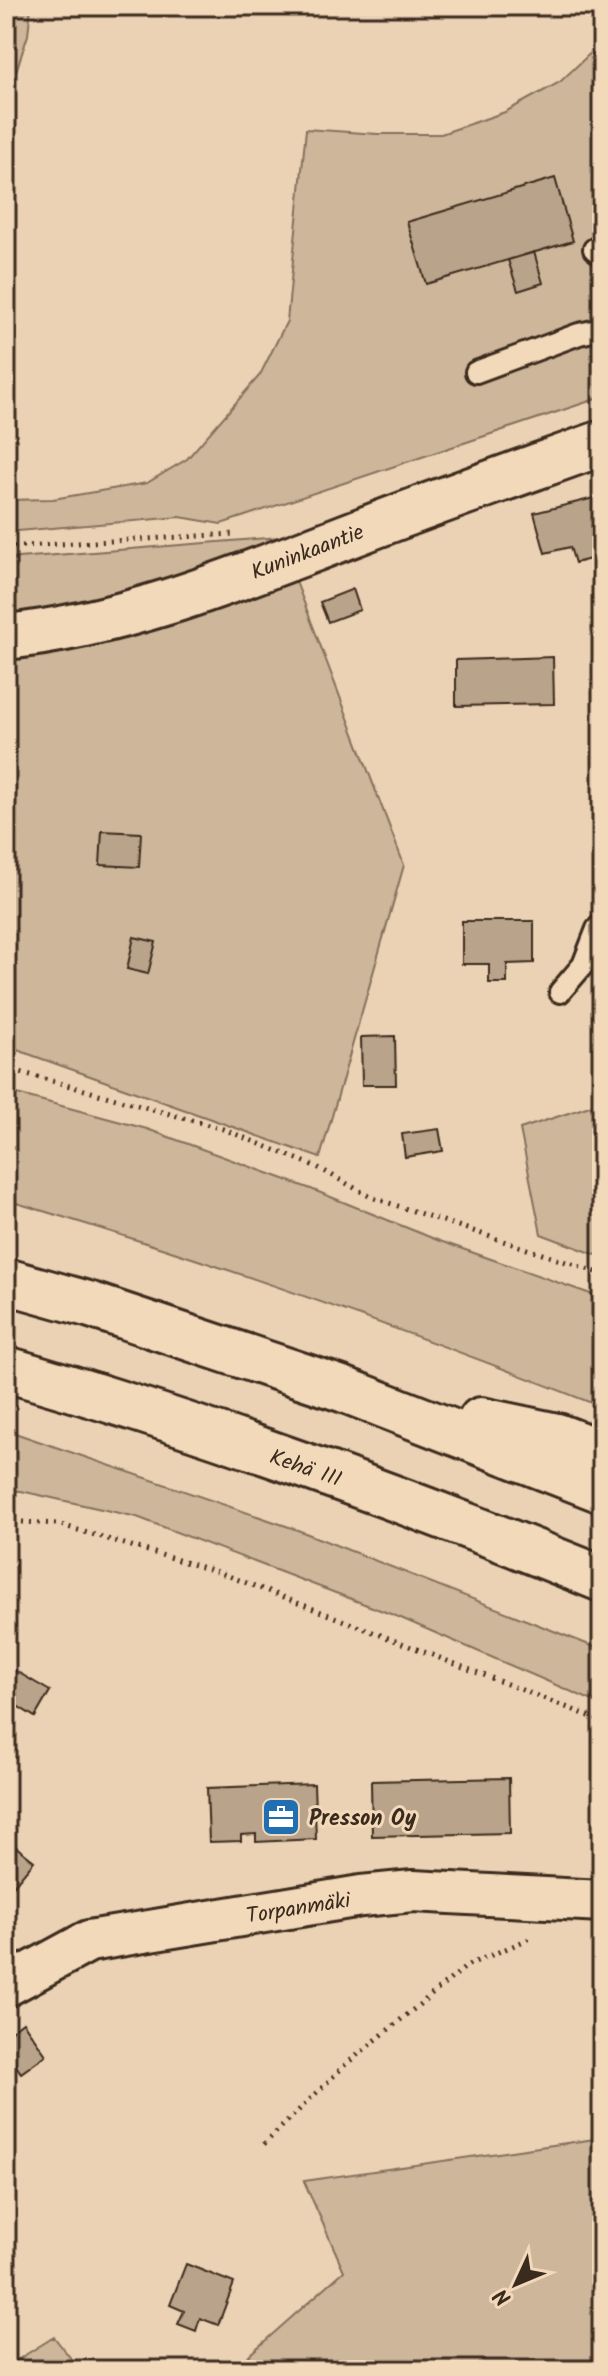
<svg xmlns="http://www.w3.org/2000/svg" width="608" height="2376" font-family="Kalam,sans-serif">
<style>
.green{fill:#ceb69b;stroke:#84705c;stroke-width:2}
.building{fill:#b9a38a;stroke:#3b2a1e;stroke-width:2}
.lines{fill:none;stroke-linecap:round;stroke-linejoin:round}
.lane-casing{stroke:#3b2a1e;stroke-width:26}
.street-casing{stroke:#3b2a1e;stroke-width:46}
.secondary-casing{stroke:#3b2a1e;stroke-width:50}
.highway-casing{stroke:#3b2a1e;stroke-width:50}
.path{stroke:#3b2a1e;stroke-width:5;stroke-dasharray:2 6;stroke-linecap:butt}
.lane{stroke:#f2d9ba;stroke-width:20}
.street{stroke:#f2d9ba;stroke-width:40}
.secondary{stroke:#f2d9ba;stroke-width:44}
.highway{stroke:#f2d9ba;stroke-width:44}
.labels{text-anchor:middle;stroke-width:6;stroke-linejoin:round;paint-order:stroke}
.street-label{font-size:22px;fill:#3b2a1e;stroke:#f2d9ba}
.poi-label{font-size:22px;font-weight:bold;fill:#3b2a1e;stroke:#f2d9ba;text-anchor:start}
</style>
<rect width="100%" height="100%" fill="#ebd2b4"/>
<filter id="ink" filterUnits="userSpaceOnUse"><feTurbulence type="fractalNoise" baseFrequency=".0125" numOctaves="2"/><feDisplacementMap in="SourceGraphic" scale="16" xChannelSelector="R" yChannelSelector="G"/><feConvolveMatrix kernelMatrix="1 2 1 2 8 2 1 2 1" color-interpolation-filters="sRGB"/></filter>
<g filter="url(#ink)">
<path class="green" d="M6,6H31L28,35L6,102Z
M602,37V397L221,524L180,517L6,532V500L53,499L147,483L187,459L260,375L287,321L306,129L378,134H441L505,112L560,82L600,44Z
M280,537L283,541L110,598L6,619V559Z
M292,571L404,865L320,1158L6,1046V659L30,656Z
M6,1091L147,1129L311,1189L437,1240L602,1298V1407C406,1330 208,1259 6,1200Z
M602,1102V1257L541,1234L520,1129Z
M6,1430L295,1529L602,1650V1705L401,1618L137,1517L21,1491L6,1490Z
M602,2138V2370H232L344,2271L304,2181Z
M54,2337L80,2370H6V2367Z"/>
<path class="building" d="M555,178L573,241L426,284L407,222Z
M534,252L543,283L518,291L508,260Z
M594,498L602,531V556L575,563L570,547L545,553L534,513Z
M353,589L360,610L328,622L320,602Z
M553,657L554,704L456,706V660Z
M102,831L141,833L139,867L100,865Z
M462,921H534V963L507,964V983H489V964H462Z
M134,937L156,942L148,974L127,969Z
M395,1036L396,1085H362L361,1037Z
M439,1129L443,1151L405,1157L402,1134Z
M14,1670L50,1691L35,1717L6,1699V1683Z
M509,1778L510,1833L372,1836L371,1781Z
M314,1784L316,1839L256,1842V1834L241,1835V1841L209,1842L207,1788Z
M6,1839L34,1861L6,1895Z
M23,2022L46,2055L21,2073L6,2051V2035Z
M186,2264L234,2283L218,2325L200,2318L196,2331L178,2324L184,2311L170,2305Z"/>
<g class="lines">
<defs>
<path id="lane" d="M594,249L602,255
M476,372L579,334L602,329
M560,992L583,965L597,929L602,923"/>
<path id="street" d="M6,1986L89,1941L361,1896L413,1891L602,1901"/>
<path id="secondary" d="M6,637C130,624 246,575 361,531C441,500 522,472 602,443"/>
<path id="highway" d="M6,1281L91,1305L345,1390L602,1490
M6,1369C208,1427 407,1500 602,1579
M481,1420L557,1436L602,1453"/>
</defs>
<use href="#lane" class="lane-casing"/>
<use href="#street" class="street-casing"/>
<use href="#secondary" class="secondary-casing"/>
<use href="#highway" class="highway-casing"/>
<path class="path" d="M6,547L234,534
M6,1068L223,1129L317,1167L371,1197L602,1274
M6,1521L58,1524L221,1573L602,1721
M264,2144L345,2065L468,1965L531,1938"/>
<use href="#lane" class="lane"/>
<use href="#street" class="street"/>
<use href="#secondary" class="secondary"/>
<use href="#highway" class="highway"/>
</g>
</g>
<defs>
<symbol id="office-square" viewBox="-11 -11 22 22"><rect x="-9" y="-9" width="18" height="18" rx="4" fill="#1f6fb2" stroke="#f2d9ba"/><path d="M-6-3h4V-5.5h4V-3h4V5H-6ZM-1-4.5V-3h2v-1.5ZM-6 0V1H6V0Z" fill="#fff"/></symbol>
</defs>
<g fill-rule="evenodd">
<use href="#office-square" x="259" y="1795" width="44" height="44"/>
</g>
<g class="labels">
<g class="street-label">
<text transform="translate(307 551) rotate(-21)" y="8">Kuninkaantie</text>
<text transform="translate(306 1467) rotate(19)" y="8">Kehä III</text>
<text transform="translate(298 1907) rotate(-9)" y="8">Torpanmäki</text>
</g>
<g class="poi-label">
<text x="309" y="1825">Presson Oy</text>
</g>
</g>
<rect width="608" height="2376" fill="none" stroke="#f2d9ba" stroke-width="32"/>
<rect x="16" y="16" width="576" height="2344" fill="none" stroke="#3b2a1e" stroke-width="3" filter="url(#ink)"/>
<g transform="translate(516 2284) rotate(226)" stroke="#f2d9ba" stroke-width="6" paint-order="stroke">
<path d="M0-6L14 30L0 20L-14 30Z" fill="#3b2a1e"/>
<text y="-12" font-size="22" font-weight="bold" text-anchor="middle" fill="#3b2a1e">N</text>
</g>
</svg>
